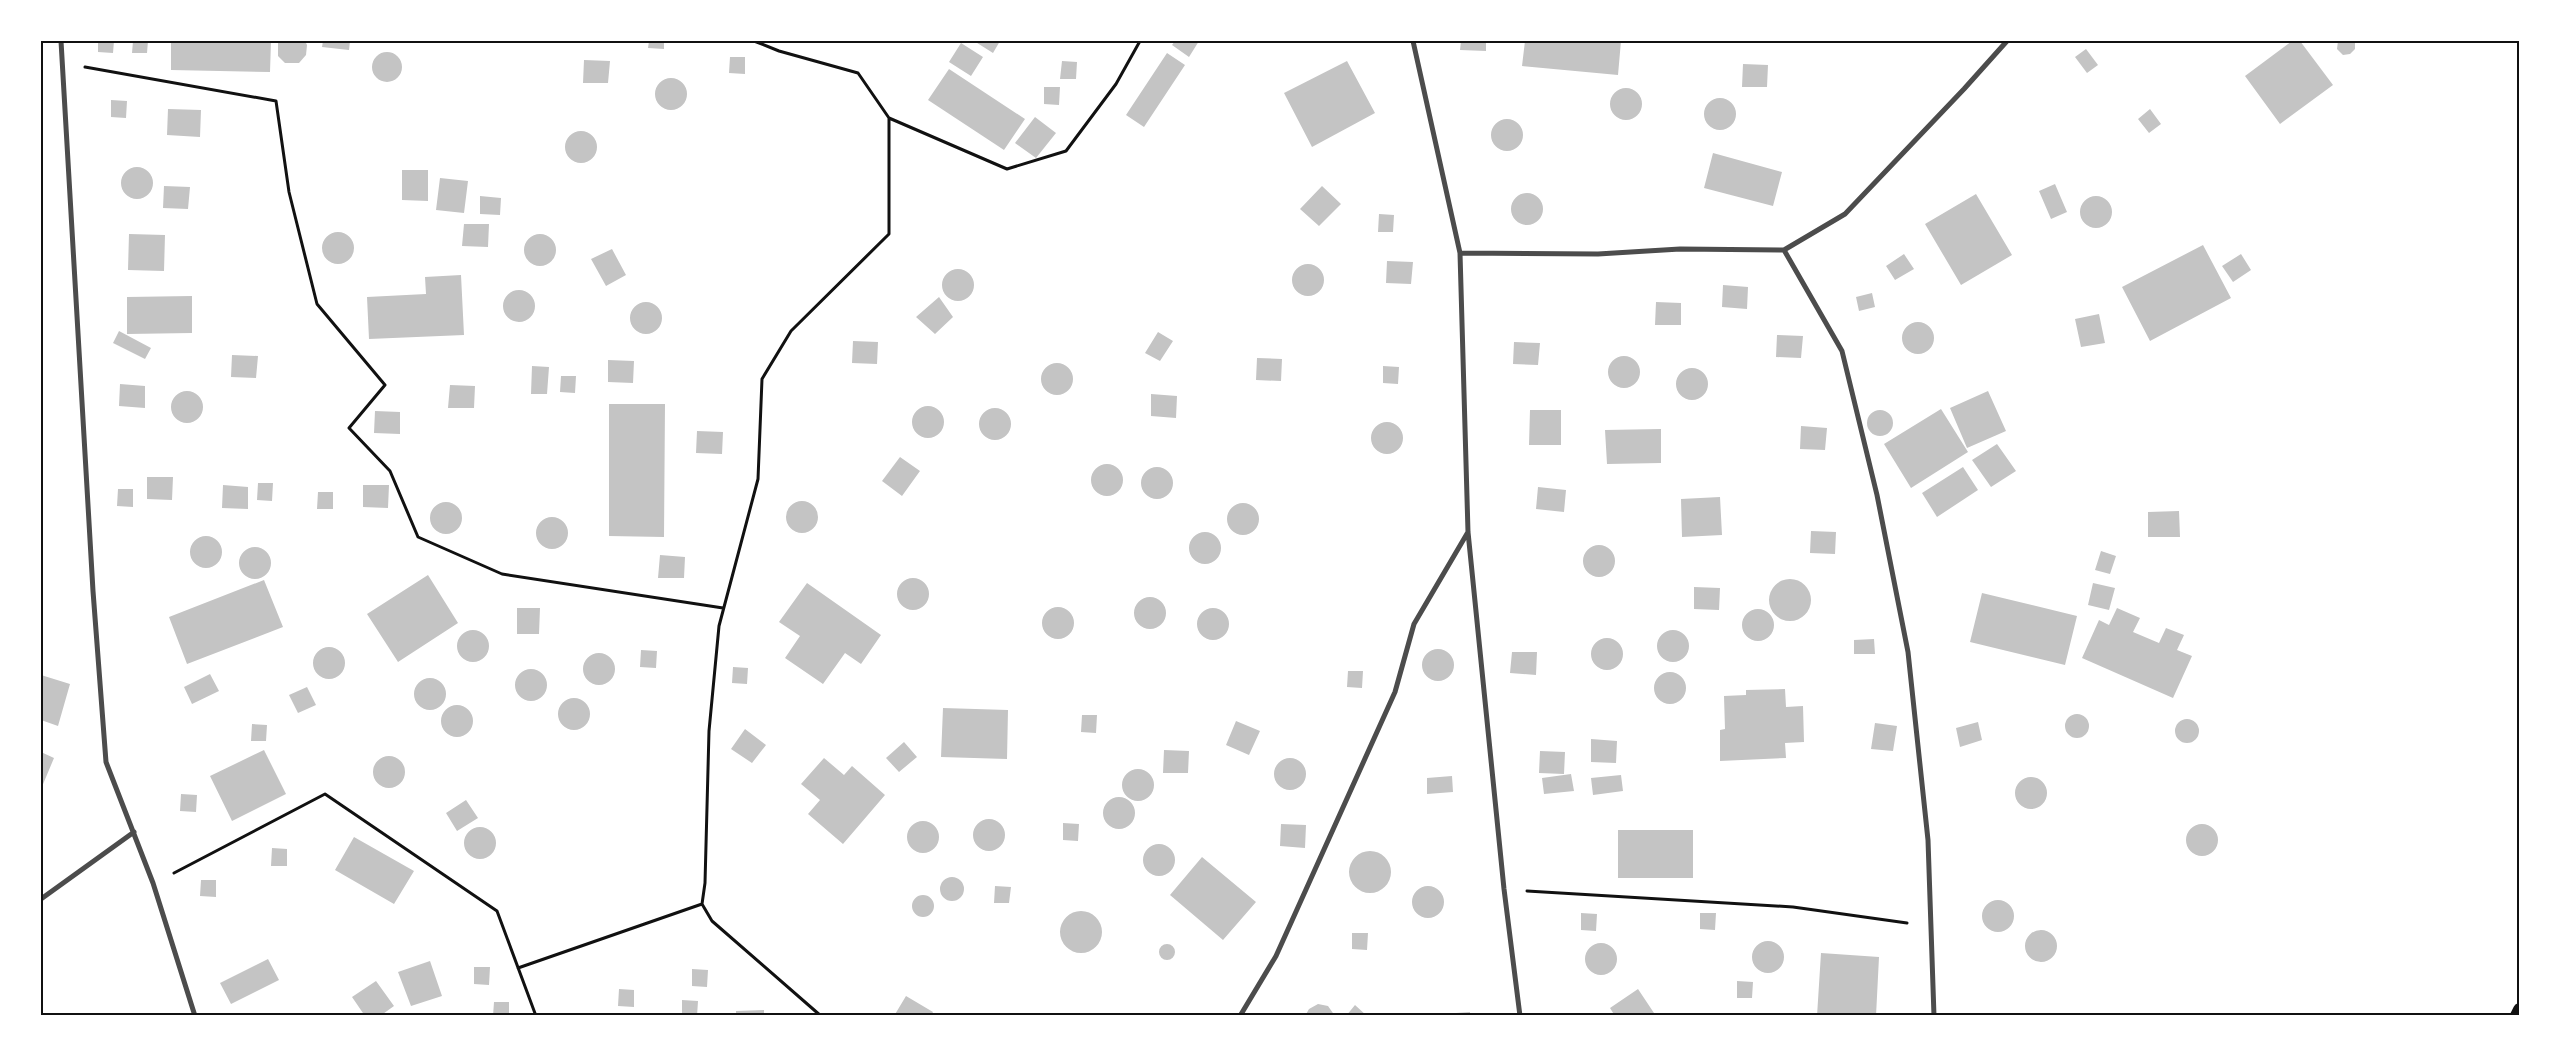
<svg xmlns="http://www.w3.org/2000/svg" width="2561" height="1057" font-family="'Exo 2',sans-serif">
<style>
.building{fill:#c4c4c4}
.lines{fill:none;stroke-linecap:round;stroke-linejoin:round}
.path{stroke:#111;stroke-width:3}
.minor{stroke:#4c4c4c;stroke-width:5}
.trunk{stroke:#111;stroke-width:14}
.neatline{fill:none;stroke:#111;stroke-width:2}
</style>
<rect width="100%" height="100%" fill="#fff"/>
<path class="building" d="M98,41H114L113,53L98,52Z
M133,41H148L147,53H132Z
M171,41H271L270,72L171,70Z
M278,41H305L307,45L306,55L299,63H285L278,56Z
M323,41H350L349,50L322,47Z
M649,41H664V49L648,48Z
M974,41H1000L993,53Z
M1175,41H1199L1189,57L1172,45Z
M1461,41H1486V51L1460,50Z
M1525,41H1621L1618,75L1522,66Z
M2292,41H2300L2333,85L2280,124L2245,76Z
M2355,41V49L2350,54L2343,55L2337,49L2338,41Z
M961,43L983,57L971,76L949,62Z
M2086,49L2098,65L2087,73L2075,57Z
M372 67a15 15 0 1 1 30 0a15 15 0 1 1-30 0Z
M1167,53L1185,65L1144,127L1126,115Z
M730,57H745V74L729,73Z
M584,60L610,61L608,83H583Z
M1062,61L1077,62L1076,79H1060Z
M1347,61L1375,113L1312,147L1284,93Z
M1743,64L1768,65L1767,87H1742Z
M949,69L1025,119L1004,150L928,100Z
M655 94a16 16 0 1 1 32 0a16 16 0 1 1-32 0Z
M1044,87H1060L1059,105L1044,104Z
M1610 104a16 16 0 1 1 32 0a16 16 0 1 1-32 0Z
M1704 114a16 16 0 1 1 32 0a16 16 0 1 1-32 0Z
M111,100L127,101L126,118L111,117Z
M168,109L201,110L200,137L167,135Z
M2150,109L2161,124L2149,133L2138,119Z
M1035,117L1056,133L1036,158L1015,143Z
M1491 135a16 16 0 1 1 32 0a16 16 0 1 1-32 0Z
M565 147a16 16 0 1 1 32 0a16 16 0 1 1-32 0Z
M1713,153L1782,172L1773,206L1704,188Z
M121 183a16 16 0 1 1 32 0a16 16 0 1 1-32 0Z
M402,170H428V201L402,200Z
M440,178L468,181L464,213L436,210Z
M2055,184L2067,212L2051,219L2039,191Z
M164,186L190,187L188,209L163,208Z
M1322,186L1341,204L1319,226L1300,209Z
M1511 209a16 16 0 1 1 32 0a16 16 0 1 1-32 0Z
M1976,194L2012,255L1961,285L1925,224Z
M480,196L501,198L500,215L480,214Z
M2080 212a16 16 0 1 1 32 0a16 16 0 1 1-32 0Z
M1379,214L1394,215L1393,232H1378Z
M464,224H489L488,247L462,246Z
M322 248a16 16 0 1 1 32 0a16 16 0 1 1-32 0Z
M129,234L165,235L164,271L128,270Z
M524 250a16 16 0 1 1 32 0a16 16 0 1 1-32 0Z
M2203,245L2231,298L2150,341L2122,287Z
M612,249L626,275L606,286L591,259Z
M1904,254L1914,269L1895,280L1886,266Z
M2241,254L2251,270L2233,282L2222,266Z
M1387,261L1413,262L1411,284L1386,283Z
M1292 280a16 16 0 1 1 32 0a16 16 0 1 1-32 0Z
M942 285a16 16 0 1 1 32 0a16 16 0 1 1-32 0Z
M461,275L464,335L369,339L367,297L426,294L425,277Z
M1723,285L1748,287L1747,309L1722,307Z
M503 306a16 16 0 1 1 32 0a16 16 0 1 1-32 0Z
M1872,293L1875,307L1859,311L1856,297Z
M192,296V333L127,334V297Z
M939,297L953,317L935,334L916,317Z
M1656,302L1681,303V325H1655Z
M630 318a16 16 0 1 1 32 0a16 16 0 1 1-32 0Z
M2099,314L2105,343L2081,347L2075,319Z
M1902 338a16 16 0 1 1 32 0a16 16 0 1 1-32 0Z
M119,331L151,348L145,359L113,343Z
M1158,332L1173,341L1160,361L1145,353Z
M1777,335L1803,336L1801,358L1776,357Z
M853,341L878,342L877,364L852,363Z
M1514,342L1540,343L1538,365L1513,364Z
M232,355L258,356L256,378L231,377Z
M1608 372a16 16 0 1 1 32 0a16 16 0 1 1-32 0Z
M1257,358L1282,359L1281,381L1256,380Z
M608,360L634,361L633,383L608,382Z
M1041 379a16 16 0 1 1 32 0a16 16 0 1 1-32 0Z
M532,366L549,367L547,394H531Z
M1383,366L1399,367L1398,384L1383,383Z
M1676 384a16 16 0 1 1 32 0a16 16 0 1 1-32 0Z
M561,376H576L575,393L560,392Z
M120,384L145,386V408L119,406Z
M450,385L475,386L474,408H448Z
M1988,391L2006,431L1967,448L1950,408Z
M171 407a16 16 0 1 1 32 0a16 16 0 1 1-32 0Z
M1151,394L1177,396L1176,418L1151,416Z
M609,404H665L664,537L609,536Z
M912 422a16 16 0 1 1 32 0a16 16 0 1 1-32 0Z
M979 424a16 16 0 1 1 32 0a16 16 0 1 1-32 0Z
M1941,409L1968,452L1911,488L1884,444Z
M1530,410H1561V445H1529Z
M1867 423a13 13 0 1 1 26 0a13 13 0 1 1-26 0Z
M375,411L400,412V434L374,433Z
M1371 438a16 16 0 1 1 32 0a16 16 0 1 1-32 0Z
M1801,426L1827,428L1825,450L1800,449Z
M1661,429V463L1607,464L1605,430Z
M697,431L723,432L722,454L696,453Z
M1997,444L2016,471L1991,487L1972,460Z
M900,457L920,471L902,496L882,481Z
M1091 480a16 16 0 1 1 32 0a16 16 0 1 1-32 0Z
M1963,467L1978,490L1937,517L1922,493Z
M1141 483a16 16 0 1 1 32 0a16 16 0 1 1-32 0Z
M147,477H173L172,500L147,499Z
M258,483H273L272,501L257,500Z
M223,485L248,487V509L222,508Z
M363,485H389L388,508L363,507Z
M1538,487L1566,490L1564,512L1536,509Z
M118,489H133V507L117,506Z
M318,492H333V509H317Z
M1720,497L1722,535L1682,537L1681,499Z
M786 517a16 16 0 1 1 32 0a16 16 0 1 1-32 0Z
M430 518a16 16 0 1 1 32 0a16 16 0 1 1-32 0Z
M1227 519a16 16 0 1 1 32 0a16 16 0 1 1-32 0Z
M2179,511L2180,537H2148V512Z
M536 533a16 16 0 1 1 32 0a16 16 0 1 1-32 0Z
M1811,531L1836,532L1835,554L1810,553Z
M1189 548a16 16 0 1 1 32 0a16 16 0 1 1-32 0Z
M190 552a16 16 0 1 1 32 0a16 16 0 1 1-32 0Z
M1583 561a16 16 0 1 1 32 0a16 16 0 1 1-32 0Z
M239 563a16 16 0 1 1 32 0a16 16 0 1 1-32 0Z
M2101,551L2116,556L2110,574L2095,570Z
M660,555L685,557L684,578H658Z
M428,575L458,623L398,662L367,614Z
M897 594a16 16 0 1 1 32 0a16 16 0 1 1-32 0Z
M1769 600a21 21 0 1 1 42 0a21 21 0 1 1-42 0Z
M264,580L283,627L187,664L169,617Z
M807,583L881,635L861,664L845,653L823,684L785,658L800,636L779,622Z
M2093,583L2115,588L2109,610L2088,605Z
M1694,587L1720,588L1719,610L1694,609Z
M1982,593L2077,616L2065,665L1970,642Z
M1134 613a16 16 0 1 1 32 0a16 16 0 1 1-32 0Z
M1042 623a16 16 0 1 1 32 0a16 16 0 1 1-32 0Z
M517,608H540L539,634H517Z
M2117,608L2140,618L2133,632L2159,643L2166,628L2184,635L2177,650L2192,656L2173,698L2082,658L2099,620L2109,625Z
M1197 624a16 16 0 1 1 32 0a16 16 0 1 1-32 0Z
M1742 625a16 16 0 1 1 32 0a16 16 0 1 1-32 0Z
M457 646a16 16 0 1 1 32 0a16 16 0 1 1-32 0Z
M1657 646a16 16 0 1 1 32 0a16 16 0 1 1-32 0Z
M1591 654a16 16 0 1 1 32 0a16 16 0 1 1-32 0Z
M1874,639L1875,654H1854V640Z
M313 663a16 16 0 1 1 32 0a16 16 0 1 1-32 0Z
M1422 665a16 16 0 1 1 32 0a16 16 0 1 1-32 0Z
M641,650L657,651L656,668L640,667Z
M1512,652H1537L1536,675L1510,673Z
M583 669a16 16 0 1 1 32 0a16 16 0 1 1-32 0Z
M733,667L748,668L747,684L732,683Z
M515 685a16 16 0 1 1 32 0a16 16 0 1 1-32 0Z
M1348,671H1363L1362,688L1347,687Z
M1654 688a16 16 0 1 1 32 0a16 16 0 1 1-32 0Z
M210,674L219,691L192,704L184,687Z
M41,675L70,684L58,726L41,720Z
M414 694a16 16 0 1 1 32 0a16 16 0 1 1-32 0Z
M307,687L316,705L298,713L289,695Z
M1785,689L1786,707L1803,706L1804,742L1785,743L1786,758L1720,761V730L1725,729L1724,696L1746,695V690Z
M558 714a16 16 0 1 1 32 0a16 16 0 1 1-32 0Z
M441 721a16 16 0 1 1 32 0a16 16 0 1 1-32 0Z
M943,708L1008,710L1007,759L941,757Z
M2065 726a12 12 0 1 1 24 0a12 12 0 1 1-24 0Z
M1082,715H1097L1096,733L1081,732Z
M2175 731a12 12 0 1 1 24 0a12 12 0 1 1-24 0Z
M1236,721L1260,731L1249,755L1226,745Z
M1978,722L1982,740L1960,747L1956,728Z
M1875,723L1897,726L1893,751L1871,749Z
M252,724L267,725L266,741H251Z
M745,729L766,745L752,763L731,749Z
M1591,739L1617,741L1616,763L1591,762Z
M904,742L917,757L899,772L886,758Z
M264,750L286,794L232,821L210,776Z
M1164,750L1189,751L1188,773H1163Z
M1540,751L1565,752L1564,774L1539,773Z
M41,752L54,758L41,789Z
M373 772a16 16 0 1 1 32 0a16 16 0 1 1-32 0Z
M824,758L844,775L852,766L885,795L843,844L808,814L820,800L801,784Z
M1274 774a16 16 0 1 1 32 0a16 16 0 1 1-32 0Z
M1122 785a16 16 0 1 1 32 0a16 16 0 1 1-32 0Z
M1571,774L1574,791L1544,794L1542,778Z
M1621,775L1623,791L1593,795L1591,778Z
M1452,776L1453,792L1427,794V778Z
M2015 793a16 16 0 1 1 32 0a16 16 0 1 1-32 0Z
M181,794L197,795L196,812L180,811Z
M1103 813a16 16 0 1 1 32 0a16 16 0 1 1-32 0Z
M466,800L478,818L457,831L446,813Z
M973 835a16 16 0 1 1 32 0a16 16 0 1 1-32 0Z
M907 837a16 16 0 1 1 32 0a16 16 0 1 1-32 0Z
M1063,823L1079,824L1078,841L1063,840Z
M1281,824L1306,825L1305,848L1280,846Z
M2186 840a16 16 0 1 1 32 0a16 16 0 1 1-32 0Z
M464 843a16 16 0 1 1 32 0a16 16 0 1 1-32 0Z
M1618,830H1693V878H1618Z
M354,837L414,871L394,904L335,870Z
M1143 860a16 16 0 1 1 32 0a16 16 0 1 1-32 0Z
M272,848L287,849V866H271Z
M1349 872a21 21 0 1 1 42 0a21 21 0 1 1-42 0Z
M1202,857L1256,902L1223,940L1170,895Z
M940 889a12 12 0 1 1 24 0a12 12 0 1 1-24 0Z
M201,880H216V897L200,896Z
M995,886L1011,887L1009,903H994Z
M1412 902a16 16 0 1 1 32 0a16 16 0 1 1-32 0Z
M912 906a11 11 0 1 1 22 0a11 11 0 1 1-22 0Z
M1982 916a16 16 0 1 1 32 0a16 16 0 1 1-32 0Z
M1060 932a21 21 0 1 1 42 0a21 21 0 1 1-42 0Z
M1581,913L1597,914L1596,931L1581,930Z
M1700,913H1716L1715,930L1700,929Z
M2025 946a16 16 0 1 1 32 0a16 16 0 1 1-32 0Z
M1352,933H1368L1367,950L1352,949Z
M1752 957a16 16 0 1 1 32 0a16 16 0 1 1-32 0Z
M1585 959a16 16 0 1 1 32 0a16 16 0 1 1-32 0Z
M1159 952a8 8 0 1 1 16 0a8 8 0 1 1-16 0Z
M1821,953L1879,957L1876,1016H1817Z
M268,959L279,980L231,1004L220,983Z
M430,961L442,996L411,1006L398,972Z
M474,967H490L489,985L474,984Z
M692,969L708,970L707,987L692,986Z
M376,981L394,1006L380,1016H365L352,997Z
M1737,981L1753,982L1752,998H1737Z
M619,989L634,990V1007L618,1006Z
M1638,989L1656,1016H1615L1610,1008Z
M906,996L933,1012L931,1016H894Z
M682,1000L698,1001L697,1016H682Z
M494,1002H509V1016H493Z
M1318,1004L1328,1006L1335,1016H1305L1309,1009Z
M1355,1005L1367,1016H1346Z
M764,1010V1016H736V1011Z
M1470,1012V1016H1442V1014Z"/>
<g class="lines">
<path class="path" d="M754,41L779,51L858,73L889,118
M85,67L276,101L289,192L317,304L385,385L349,428L390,471L418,537L502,574L723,608
M174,873L325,794L497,911L536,1016
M1527,891L1793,907L1907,923
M518,968L702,904
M821,1016L712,921L702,904L705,883L709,731L719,626L758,479L762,379L791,331L889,234V118L1007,169L1066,151L1116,84L1140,41"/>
<path class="minor" d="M61,41L93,591L106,762L153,883L195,1016
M1413,41L1460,253L1468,532L1504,889L1520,1016
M1784,250L1842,351L1877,495L1908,652L1928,840L1934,1016
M1460,253L1598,254L1680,249L1784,250L1845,214L1964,89L2007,41
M41,899L134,832
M1240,1016L1276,956L1395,692L1414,624L1468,532"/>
<path class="trunk" d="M2517,1016L2520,1010"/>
</g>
<rect width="2561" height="1057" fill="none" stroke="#ffffff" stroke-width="85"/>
<rect x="42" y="42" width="2476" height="972" class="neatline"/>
</svg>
